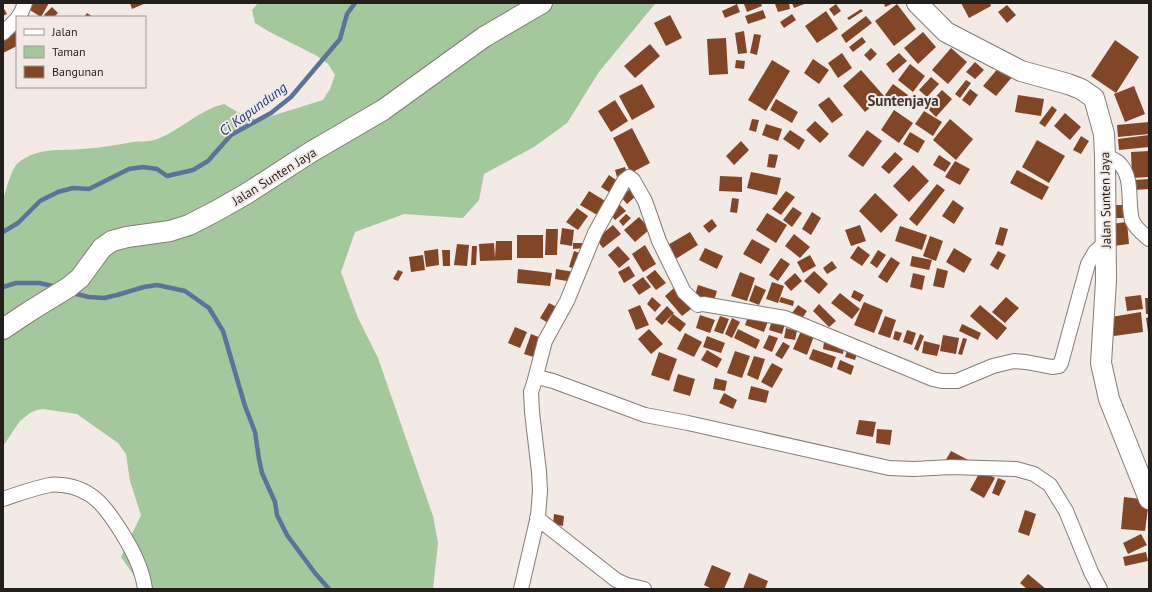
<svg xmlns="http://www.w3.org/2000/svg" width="1152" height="592" font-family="'PT Sans',sans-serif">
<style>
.green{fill:#a4c79d}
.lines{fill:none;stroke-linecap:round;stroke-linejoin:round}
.stream{stroke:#5e7199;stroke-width:4.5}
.building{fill:#814627}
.minor-casing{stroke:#857c78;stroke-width:16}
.secondary-casing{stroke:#857c78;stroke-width:22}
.minor{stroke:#fff;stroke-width:14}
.secondary{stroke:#fff;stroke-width:20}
.labels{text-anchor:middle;stroke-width:4;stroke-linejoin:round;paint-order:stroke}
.street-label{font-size:13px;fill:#221f1d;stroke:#f3e9e5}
.water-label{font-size:14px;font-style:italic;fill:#1b397e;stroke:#f3e9e5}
.quarter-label{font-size:15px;font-weight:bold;fill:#3e3734;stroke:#f3e9e5}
</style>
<rect width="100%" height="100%" fill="#f3e9e5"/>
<path class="green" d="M258,3H657L654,5L599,72L567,123L534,147L484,174L479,200L463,218L404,214L355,232L341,272L358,318L378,358L433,516L438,543L433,589H139L133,574L121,557L141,515L130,481L126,454L118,443L77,414L43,409L37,410L30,413L20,421L3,446V202C5,193 11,169 18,163C37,147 60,151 82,149C99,148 116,145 133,142C141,141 150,142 157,139C181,130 199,110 224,104L246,117L259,120L323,100L330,89L335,75L328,64L317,56L268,31L255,23L252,10Z"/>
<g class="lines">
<path class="stream" d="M3,232L18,223L40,201L58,192L73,188L89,189L129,169L143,167L157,169L167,176L193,170L208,161L231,135L271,113L291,97L340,39L347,14L355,3
M3,287L16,283H39L57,287
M72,293L89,297L104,298L117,295L144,287L157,285L185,291L209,308L223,331L245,406L255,432L259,459L262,473L275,502L277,515L287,535L315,573L329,589"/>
</g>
<path class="building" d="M28,3H49L41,17L25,7Z
M130,3H146L132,9Z
M747,3H761L762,6L747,12L744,4Z
M781,3H789L790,9L778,12L775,4Z
M792,3H807L794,8Z
M884,3H894L885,7Z
M961,3H990L991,6L969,18Z
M737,4L740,12L725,18L722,11Z
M836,4L841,11L834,16L829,9Z
M897,4L916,29L894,46L875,21Z
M1007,5L1016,15L1007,23L998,12Z
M3,7L7,14L3,16Z
M52,7L58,13L54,17H46L44,15Z
M861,9L863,11L849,20L847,18Z
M763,10L766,18L748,24L745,16Z
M826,11L838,29L817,43L805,26Z
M87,13L93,17H84Z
M792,14L796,20L784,28L780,22Z
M670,15L682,38L666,46L654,23Z
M866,16L872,23L846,43L841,35Z
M744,31L747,53L738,54L735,33Z
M16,32L17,46L3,53V39Z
M923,32L936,47L918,64L904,48Z
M754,34L761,35L757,55L750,53Z
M862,37L866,42L853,52L849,47Z
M726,38L728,74L709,75L707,39Z
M1115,40L1139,57L1116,93L1091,76Z
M650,44L660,56L635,78L624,66Z
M871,48L877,54L870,61L864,55Z
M951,48L967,62L948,84L932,70Z
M842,53L852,68L838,78L828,63Z
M899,53L907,61L893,73L886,64Z
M813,59L829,70L819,84L804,73Z
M736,60L745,61L744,69L735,68Z
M772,60L790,71L766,111L748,100Z
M975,62L984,70L975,79L966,72Z
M910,64L925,76L913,92L898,80Z
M1000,66L1013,76L996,96L983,86Z
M861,70L884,96L865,112L843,86Z
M931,77L939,84L927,97L919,90Z
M966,80L971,83L960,98L955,94Z
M642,84L655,107L632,120L619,96Z
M893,84L908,95L900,107L885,95Z
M1134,86L1145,114L1125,122L1114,94Z
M970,89L978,95L970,106L962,100Z
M942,90L952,99L936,117L926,107Z
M1018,95L1044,99L1041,116L1015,112Z
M829,97L843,115L832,123L818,105Z
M776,99L798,112L792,123L770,110Z
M615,100L628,121L611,132L598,111Z
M1052,106L1057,110L1045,127L1039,123Z
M894,110L913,123L899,143L881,130Z
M924,111L942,122L933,136L915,124Z
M1065,113L1081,127L1070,140L1054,126Z
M752,119L759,120L756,132L749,130Z
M950,119L973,139L956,160L933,140Z
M815,121L829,134L820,143L806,130Z
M1149,122V134L1118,137L1117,125Z
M766,124L782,129L778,141L762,135Z
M632,128L650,163L631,173L613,138Z
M790,130L805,140L799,150L783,139Z
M867,130L882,141L863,167L848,156Z
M910,132L925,141L918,153L903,144Z
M1149,135V147L1119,150L1118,139Z
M1081,136L1089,141L1081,154L1073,150Z
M1037,140L1065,156L1049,183L1022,167Z
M741,141L749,150L734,165L726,156Z
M1149,151V177L1132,178L1131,152Z
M895,152L903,159L889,174L881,167Z
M769,154L778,155L775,168L767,167Z
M939,155L951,163L945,172L933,165Z
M955,161L970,169L960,185L945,177Z
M913,165L929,181L909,202L893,186Z
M625,167L627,174L617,177L615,170Z
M1017,170L1049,187L1042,200L1010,183Z
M751,172L781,178L777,195L747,188Z
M609,175L619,182L612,194L601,187Z
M720,176L742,177V192L719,191Z
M1149,179V189L1134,190V180Z
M937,184L945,190L917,226L909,219Z
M631,188L637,195L627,204L621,197Z
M589,191L607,202L599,216L580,205Z
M786,191L795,197L781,215L772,209Z
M875,193L898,215L881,233L859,211Z
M732,198L739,199L737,213L730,212Z
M953,200L964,208L954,224L942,216Z
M620,205L626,211L615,220L610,214Z
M1109,205H1128V218H1110Z
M793,207L802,213L792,227L783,220Z
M577,208L588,216L578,230L566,222Z
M812,212L821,218L811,235L802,229Z
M767,213L787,225L776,243L756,230Z
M626,214L631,218L623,226L619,221Z
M639,217L650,229L635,242L624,230Z
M712,219L717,226L709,233L703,226Z
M1127,222L1129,244L1113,246L1111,224Z
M613,225L621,234L603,248L596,239Z
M860,225L866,241L851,246L845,230Z
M900,226L927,235L922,250L895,241Z
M1000,227L1008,229L1003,246L995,244Z
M562,228L574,230L572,246L560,244Z
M546,229H558L557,255H545Z
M690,232L698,245L674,260L666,246Z
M794,234L810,247L800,258L785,246Z
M517,235H543V258H517Z
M930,236L943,241L936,261L923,256Z
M752,239L770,249L761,264L743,254Z
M496,241H512V260L480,261L479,244L494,243L495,258Z
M573,243H585V248L573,249Z
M457,244L469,245L467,266L454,265Z
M645,245L656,264L643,272L632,254Z
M472,246H477L476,265H471Z
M618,246L630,259L619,268L608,255Z
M858,246L870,255L862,266L850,258Z
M705,248L723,256L717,269L699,260Z
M954,248L972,259L964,273L946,262Z
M438,249L439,265L426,267L424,251Z
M442,250H450V266H443Z
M878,250L886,255L877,268L870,263Z
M574,251L582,254L576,269L569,267Z
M998,251L1006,255L998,270L990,265Z
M423,255L425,270L411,272L409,257Z
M810,255L816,266L803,273L797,262Z
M912,256L932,260L929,270L910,266Z
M891,257L900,263L887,283L878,277Z
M781,258L790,264L778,281L769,275Z
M832,261L837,268L827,274L823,268Z
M629,266L635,276L624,283L618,272Z
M937,268L948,271L944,288L933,286Z
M518,269L552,273L550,286L517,283Z
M556,269L574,272L573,282L555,279Z
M398,270L403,272L398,281L393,279Z
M655,270L666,283L656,290L646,277Z
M814,271L828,284L819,294L804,281Z
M740,272L755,278L747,301L731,296Z
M795,273L802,281L791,291L784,283Z
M913,273L925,276L922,290L910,287Z
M643,277L651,287L639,295L632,285Z
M772,282L784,286L778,303L766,299Z
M698,285L717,291L713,304L694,299Z
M755,285L766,290L759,305L749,301Z
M674,288L691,309L682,316L665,296Z
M854,290L864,295L860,302L851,297Z
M840,293L860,309L852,319L831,303Z
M1141,295L1143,309L1127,311L1125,297Z
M652,297L661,305L655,312L647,304Z
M781,297L794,301L793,306L779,302Z
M1006,297L1019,308L1005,323L992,312Z
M1145,298H1149V314H1146Z
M864,302L883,310L874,333L854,325Z
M549,303L562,310L553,326L540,318Z
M819,304L836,321L829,327L813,311Z
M640,305L649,325L636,330L628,310Z
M798,305L807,311L801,320L792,313Z
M980,305L1007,328L997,340L970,316Z
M667,306L674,313L662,325L655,319Z
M1141,312L1143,332L1114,336L1111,317Z
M673,314L686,324L680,332L667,322Z
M749,314L768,321L764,332L745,325Z
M700,315L715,320L710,333L696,328Z
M720,316L729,319L723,334L714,331Z
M885,316L896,320L890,338L878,334Z
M1149,317V332H1148L1146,318Z
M732,318L740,322L732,338L725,334Z
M772,320L785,324L782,334L769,330Z
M962,324L981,333L978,340L959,331Z
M515,327L527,332L520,348L508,343Z
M786,328L797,331L795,340L784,338Z
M649,329L663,344L651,354L638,339Z
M738,329L760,340L756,349L734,338Z
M907,330L916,333L912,345L903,342Z
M801,331L814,336L807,355L793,349Z
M895,331L902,333L899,341L893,339Z
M685,333L702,342L694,357L677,349Z
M531,334L544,339L537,358L524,354Z
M920,334L924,336L918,351L914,349Z
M769,335L778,338L772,352L763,348Z
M943,335L959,338L956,354L940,351Z
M707,336L725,343L721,353L703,347Z
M963,338L967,339L962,355L958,354Z
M924,341L940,345L937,356L922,353Z
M783,342L790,346L782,359L775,355Z
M824,342L844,346L843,354L823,349Z
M848,348L858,351L855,360L845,357Z
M813,349L836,357L832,368L809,359Z
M707,350L722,359L717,368L701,360Z
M735,351L750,356L742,378L727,373Z
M659,352L677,359L669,381L651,375Z
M754,356L765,359L758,380L747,375Z
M840,360L854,366L851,375L837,369Z
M772,363L783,369L772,388L761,382Z
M678,374L695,379L690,396L673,391Z
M715,378L727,381L725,391L713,389Z
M751,386L769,391L766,403L748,399Z
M724,393L737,400L733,409L719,403Z
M859,420L876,422L873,437L856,434Z
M877,429L892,430L890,445L876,443Z
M951,451L972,462L965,475L944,463Z
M981,470L995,478L984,498L970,490Z
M998,478L1006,481L999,496L992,493Z
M1124,497L1149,500L1145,531L1121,529Z
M1025,510L1036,514L1029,536L1018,532Z
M554,514L564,516L563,526L553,524Z
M1141,534L1147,545L1128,554L1123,543Z
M1146,552L1148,561L1125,566L1123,557Z
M712,565L731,573L724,589H712L704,585Z
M749,573L768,581L765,589H743Z
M1028,574L1046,589H1027L1020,583Z"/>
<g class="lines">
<defs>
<path id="minor" d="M18,17L21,13L25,3
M3,33L17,19
M1105,156C1109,158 1115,159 1119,163C1134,177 1127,203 1132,220C1135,228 1143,234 1149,239
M534,383L545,341L567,301L595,233L624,181L629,177L633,180L645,201L659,241L684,292L698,305L703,304L785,318L933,379L942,381H957L993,366L1014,361L1026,362L1052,367L1059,366L1061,363L1088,264L1095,252L1106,242
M3,499C18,494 34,488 50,485C54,484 58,485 62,485C93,488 107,509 122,533C133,551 142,568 145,589
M537,518L616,580L627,585L644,589
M521,589L538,516L540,491L539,472L532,412L531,392L534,383L537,377L553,381L645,415L688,423L889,468L914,469L951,467L1016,469L1034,474L1050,485L1066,511L1091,572L1100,589"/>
<path id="secondary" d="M917,3L946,32L1021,71L1068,84L1081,89L1094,98L1104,134L1105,156L1106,281L1101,363L1109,399L1149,499
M3,329L30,311L69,287L80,278L102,248L112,241L127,237L170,231L189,225L218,210L246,194L311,152L383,110L484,37L542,3"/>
</defs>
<use href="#minor" class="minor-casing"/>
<use href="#secondary" class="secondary-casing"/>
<use href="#minor" class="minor"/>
<use href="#secondary" class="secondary"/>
</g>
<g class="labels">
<g class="street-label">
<text transform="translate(274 176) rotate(-32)" y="5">Jalan Sunten Jaya</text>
<text transform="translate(1105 200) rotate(-91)" y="5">Jalan Sunten Jaya</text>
</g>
<g class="water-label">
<text transform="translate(253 109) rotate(-36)" y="5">Ci Kapundung</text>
</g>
<g class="quarter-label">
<text x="903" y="106">Suntenjaya</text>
</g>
</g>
<rect width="1152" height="592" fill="none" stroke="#221f1d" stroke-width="8"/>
<rect x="16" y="16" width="130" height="72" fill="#f3e9e5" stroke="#9f9895"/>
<rect x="24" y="29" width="20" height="6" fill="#ffffff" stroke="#9f9895"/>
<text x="52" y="36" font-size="12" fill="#221f1d">Jalan</text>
<rect x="24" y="46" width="20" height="12" fill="#a4c79d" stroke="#9f9895"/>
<text x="52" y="56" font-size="12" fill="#221f1d">Taman</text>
<rect x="24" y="66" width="20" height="12" fill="#814627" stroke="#9f9895"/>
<text x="52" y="76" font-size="12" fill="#221f1d">Bangunan</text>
</svg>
